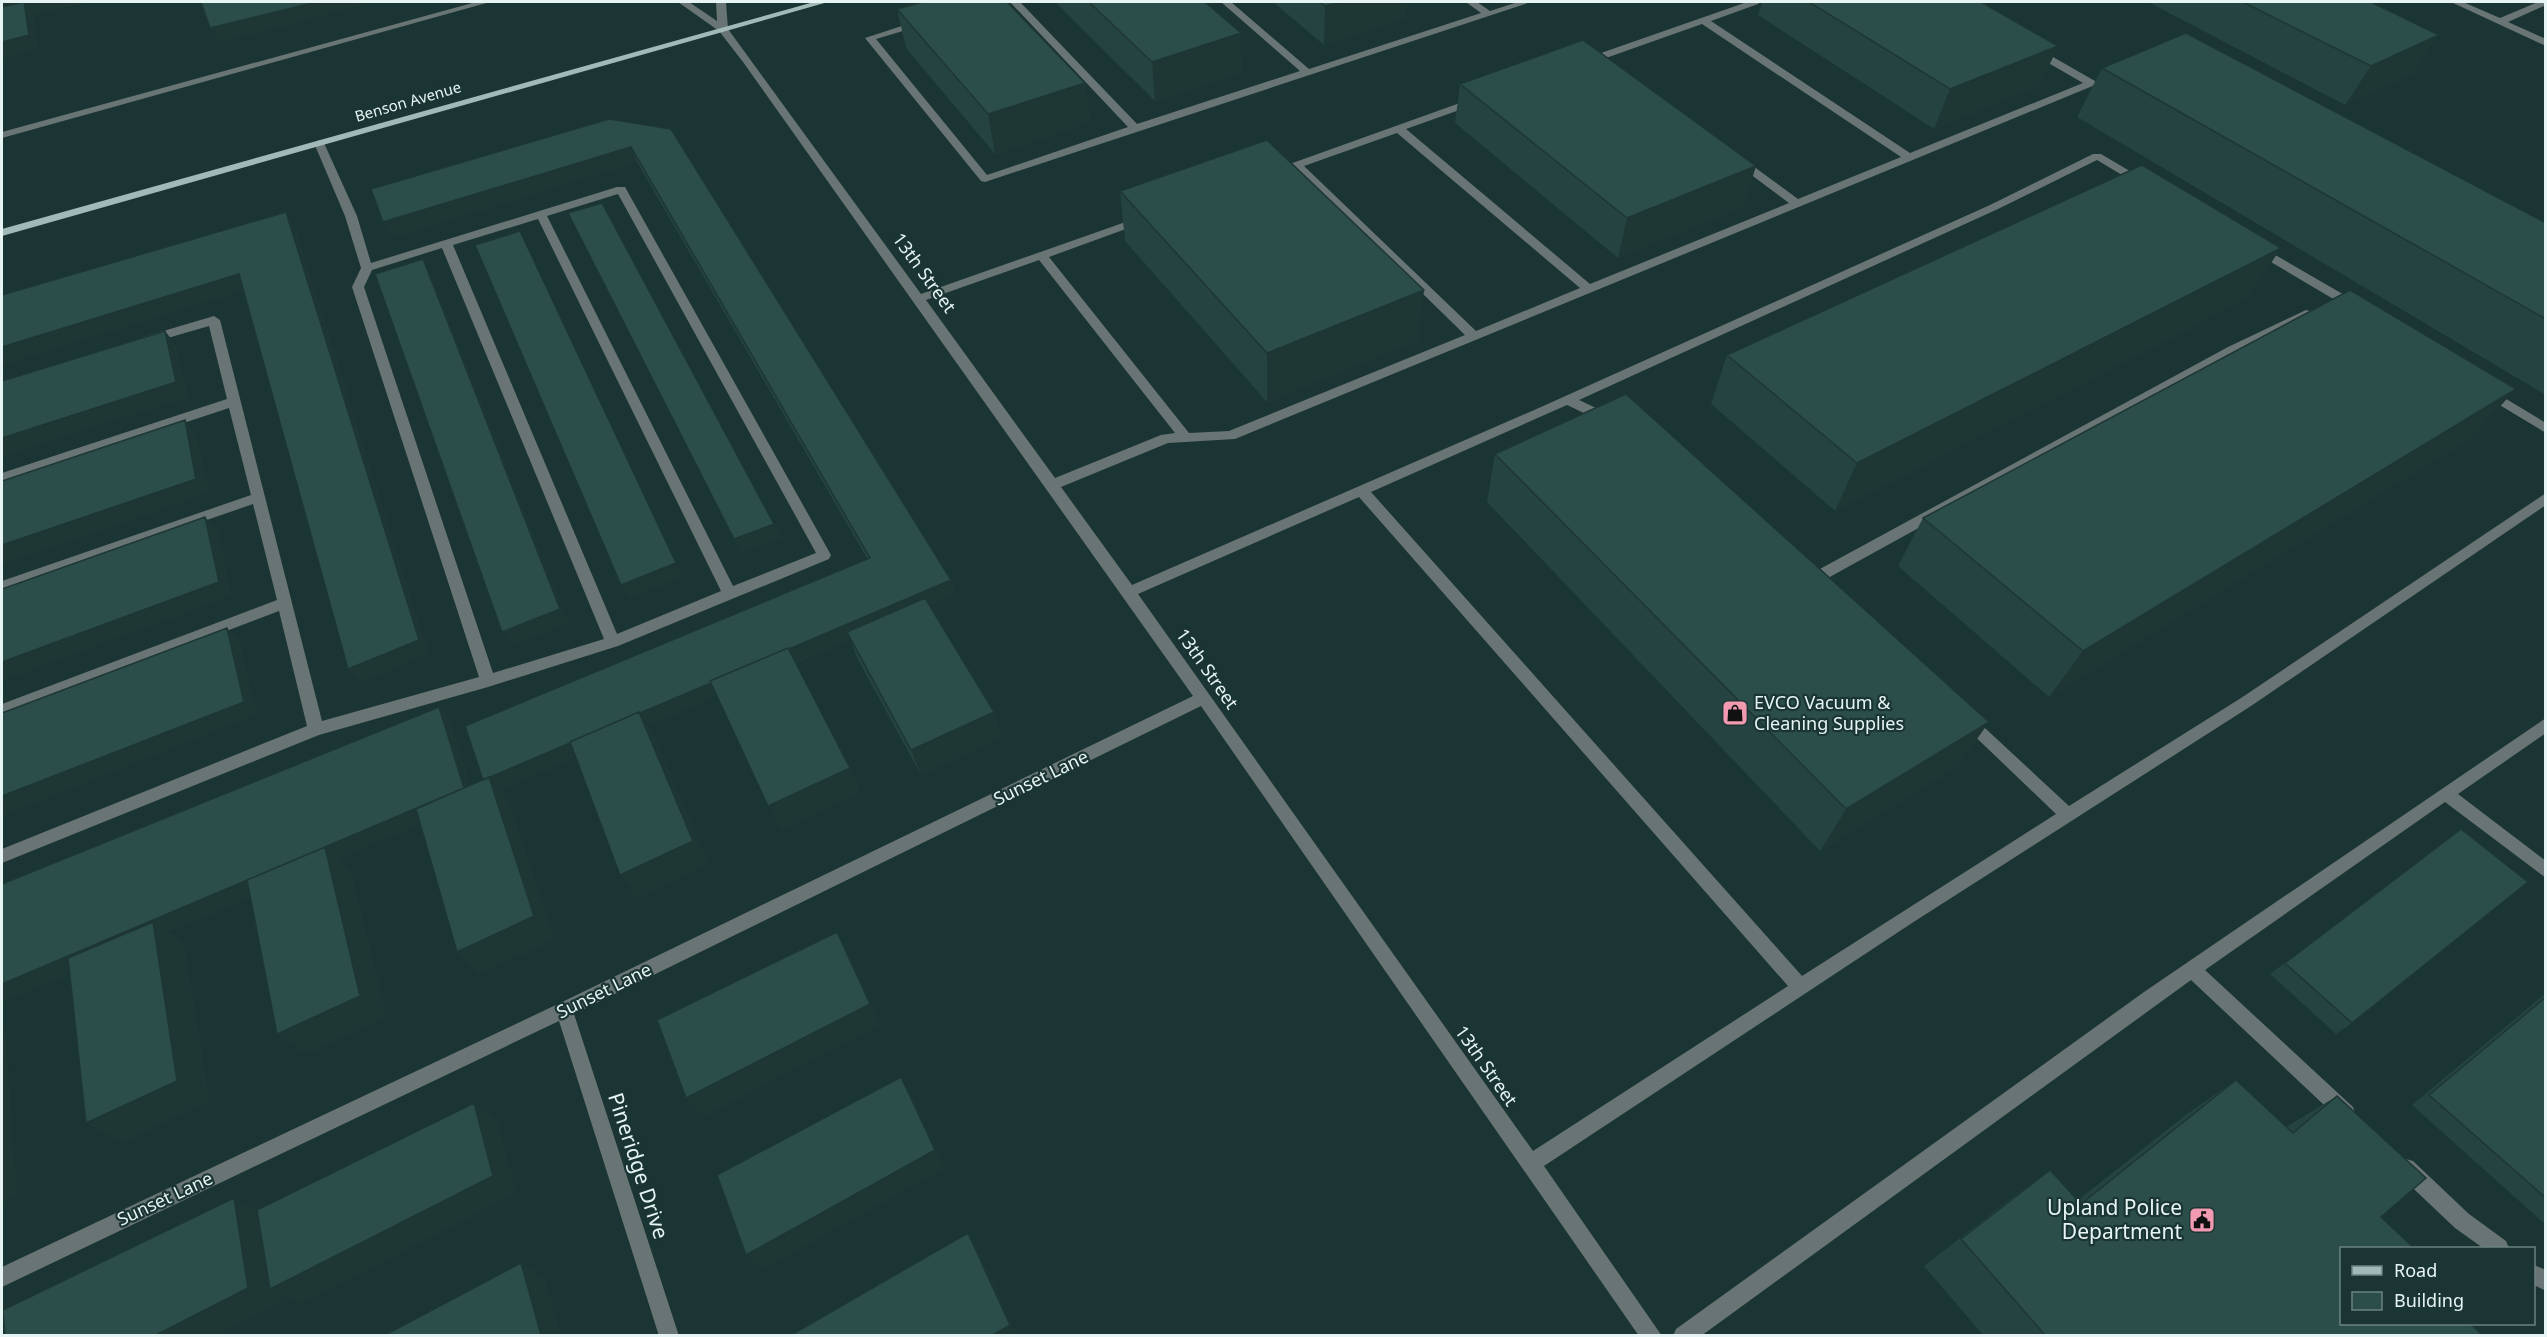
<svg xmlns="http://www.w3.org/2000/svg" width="2547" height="1337" font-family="'Noto Sans',sans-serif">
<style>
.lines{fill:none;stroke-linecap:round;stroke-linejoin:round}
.minor{fill:#697574;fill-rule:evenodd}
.major{fill:#a1bab8;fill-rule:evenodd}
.wall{fill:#254340}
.shaded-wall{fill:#1e3734}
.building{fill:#2b4e4b;stroke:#1e3734;stroke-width:1.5}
.labels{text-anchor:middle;stroke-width:4.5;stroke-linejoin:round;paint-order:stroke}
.far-street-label{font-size:15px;fill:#e6f5f4;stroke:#1a3533}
.street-label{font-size:18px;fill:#e6f5f4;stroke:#1a3533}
.poi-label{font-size:18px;fill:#e6f5f4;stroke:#1a3533;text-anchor:start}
.near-street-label{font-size:21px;fill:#e6f5f4;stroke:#1a3533}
.near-poi-label{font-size:21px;fill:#e6f5f4;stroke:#1a3533;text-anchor:end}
</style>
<rect width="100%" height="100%" fill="#1a3533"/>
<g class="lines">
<path class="minor" d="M476,2H490L2,138V132Z
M678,2H689L717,21L716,2H726L728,29L921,294L1137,218H1145V222L1049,257L1189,433L1229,431L1465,335L1295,169L1277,175L1271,172L1273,170L1471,99H1479V103L1406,129L1590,284L1789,203L1734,162V158H1742L1798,199L1901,157L1702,24L1589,64H1581V60L1747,2H1760L1758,4L1711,21L1910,153L2083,83L2031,53V49H2039L2095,81V85L1235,439L1168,443L1061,487L1132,585L1541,407L1990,205L2093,154H2101L2145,180V184H2137L2097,160L1998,209L1579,400L1613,416L1615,419L1613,422H1603L1567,405L1371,492L1802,976L2056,814L1962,724L1959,720L1962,716L1967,714L1972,716L2069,806L2241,698L2546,493V505L2251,706L1912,923L1544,1166L1662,1336H1639L1201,706L574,1014L679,1336H659L559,1021L2,1287V1267L558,1004L1193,696L743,62L719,31ZM1397,133L1580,288L1476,331L1304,166ZM1039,260L1175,433L1161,435L1055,478L926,300ZM1359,497L1788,986L1533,1151L1138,594Z
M1010,2H1020L1137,124L1300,71L1221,2H1231L1309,69L1481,13L1466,2H1477L1490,11L1518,2H1531L985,182L981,181L865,38L917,21H923V25L876,39L987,175L1128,127Z
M2451,2H2463L2500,18L2538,2H2546V5L2508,22L2546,39V46Z
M319,140L324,143L357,216L371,263L617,187H625L831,555L829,559L618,646L488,687L319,735L2,863V849L307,726L279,611L2,716V704L277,600L253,504L2,591V581L251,495L229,408L2,483V473L227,399L209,326L147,344L143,343L141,340L143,337L214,316L220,320L322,721L479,677L352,287L361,268L345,216L314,143ZM618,194L816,553L733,586L547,216ZM538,219L721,591L617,634L453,245ZM442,248L604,639L493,673L364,287L372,270Z
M2258,245L2360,304L2362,307L2356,311L2352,310L2254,252L2252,249Z
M2306,310L2310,311V317L2236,353L1817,584L1812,585L1805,580L1807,576L2228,347Z
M2488,388L2546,423V433L2483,395L2482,392Z
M2546,718V733L2458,794L2546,861V878L2445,802L2205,970L2353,1107L2355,1113L2353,1119L2346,1122L2339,1119L2191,980L1701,1336H1673L1676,1329L2144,992Z
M2406,1159L2413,1161L2469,1214L2506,1241L2509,1248H2483L2455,1228L2399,1175L2397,1168L2399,1161Z
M2534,1265L2546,1270V1291L2534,1285Z"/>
<path class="major" d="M814,2H828L2,236V229Z"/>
</g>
<path class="wall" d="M1056,2H1205L1242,72L1155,101L1056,3Z
M1273,2H1406L1405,18L1324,45Z
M1762,2H1981L2058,46L2040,85L1934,129L1758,15Z
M2148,2H2371L2412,74L2345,105Z
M897,9L1085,83L1090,122L995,154L906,48Z
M2102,68L2546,223V395L2077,117Z
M1460,84L1744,206L1618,258L1455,123Z
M609,119L951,580L955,594L930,605L994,712L1001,738L921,775L857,658L850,639L796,663L850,768L860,793L781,830L717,696L648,726L655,737L708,864L637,898L576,757L499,790L509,802L554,939L479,974L420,824L338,859L350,870L386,1017L305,1054L250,897L168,932L184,944L209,1101L121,1142L70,974L439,707L450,720L470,785L483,780L868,560L637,162L392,237L383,222Z
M1120,191L1419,340L1267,402L1125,241Z
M568,213L774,524L780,538L741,553Z
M2248,298L1835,511L1711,404L1727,355Z
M2471,438L2049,697L1898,566L1923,518Z
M1495,454L1958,766L1820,851L1487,502Z
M2461,829L2352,1023L2336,1034L2270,974Z
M2546,993V1225L2412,1105Z
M2236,1080L2286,1127L2337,1096L2342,1248L2482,1335H1983L1924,1266L2009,1200L2050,1170L2078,1200L2187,1114Z"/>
<path class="shaded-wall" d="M2,2H91L34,15L39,49L2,59Z
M316,2H362L364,5L219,43L210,28Z
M1340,2H1406L1405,18L1324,45L1325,6Z
M1241,33L1242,72L1155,101L1152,62Z
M2439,35L2412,74L2345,105L2371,66Z
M2058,46L2040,85L1934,129L1950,89Z
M1085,83L1090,122L995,154L988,114Z
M631,147L637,162L392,237L383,222Z
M1756,166L1744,206L1618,258L1627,218Z
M286,212L295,226L429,654L360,683L348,669Z
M527,245L683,577L629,598L621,585Z
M2281,248L2248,298L1835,511L1857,463Z
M423,259L431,274L569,623L512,646L502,632Z
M239,274L249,289L2,365V347Z
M1424,290L1419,340L1267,402V353Z
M165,331L176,345L188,397L2,457V438Z
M2516,389L2471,438L2049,697L2083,651Z
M185,420L197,435L209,493L2,565V545Z
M205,517L218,531L232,596L2,681V662Z
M774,524L780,538L741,553L734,539Z
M951,580L955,594L851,639L847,632L850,639L648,726L655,737L708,864L637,898L620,875L646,727L499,790L509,802L554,939L479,974L457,952L483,780Z
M227,628L240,642L257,715L2,816V796Z
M439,707L450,720L475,801L338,859L350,870L386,1017L305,1054L277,1034L329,863L168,932L184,944L209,1101L121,1142L86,1123L156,937L2,1003V984Z
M994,712L1001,738L921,775L911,750Z
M1989,722L1958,766L1820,851L1846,809Z
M850,768L860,793L781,830L768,806Z
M837,932L849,954L881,1025L703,1117L686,1098Z
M2,1024L5,1026L17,1195L2,1203Z
M901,1077L912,1096L945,1168L763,1270L746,1255Z
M474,1103L498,1122L517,1193L302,1304L279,1293L281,1303L217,1335H156L234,1198L266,1214Z
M968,1233L978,1249L1017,1335H993Z
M521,1263L545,1278L561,1335H541Z"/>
<path class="building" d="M24,2L29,35L2,42V7Z
M201,2H316L210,28Z
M923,2H1007L1085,83L988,114L897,9Z
M1089,2H1205L1241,33L1152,62Z
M1320,2H1340L1325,6Z
M1809,2H1981L2058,46L1950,89Z
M2243,2H2371L2439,35L2371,66Z
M2186,33L2546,223V319L2102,68Z
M1583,40L1756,166L1627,218L1460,84Z
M609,119L671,129L951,580L789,649L788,648L710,681L711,683L640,713L639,712L570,742V743L483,780L465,726L870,558L631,147L383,222L371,189Z
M1267,140L1424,290L1267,353L1120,191Z
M2142,165L2281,248L1857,463L1727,355Z
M602,203L774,524L734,539L568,213Z
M286,212L419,640L348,669L239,274L2,347V295Z
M520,231L676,563L621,585L475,245Z
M423,259L560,609L502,632L375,274Z
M2350,290L2516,389L2083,651L1923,518Z
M165,331L176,382L2,438V381Z
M1626,394L1989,722L1846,809L1495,454Z
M185,420L196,479L2,545V481Z
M205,517L219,582L2,662V589Z
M925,598L994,712L911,750L847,632Z
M227,628L244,702L2,796V713Z
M788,648L850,768L768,806L710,681Z
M439,707L464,788L2,984V884Z
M639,712L693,841L620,875L570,742Z
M489,777L534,916L457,952L416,809Z
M2461,829L2528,882L2352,1023L2285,963Z
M325,847L360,996L277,1034L247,880Z
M153,922L177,1081L86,1123L68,958Z
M837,932L870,1004L686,1098L657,1020Z
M2546,997V1198L2429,1095Z
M901,1077L935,1150L746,1255L717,1175Z
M2236,1080L2293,1133L2337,1096L2426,1178L2381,1217L2414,1248H2342V1323H2470L2482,1335H2045L1961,1239L2050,1170L2081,1204Z
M474,1103L493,1176L270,1289L257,1210Z
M234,1198L248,1288L156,1335H5L3,1310Z
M968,1233L1010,1325L993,1335H791Z
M521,1263L541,1335H385Z"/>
<defs>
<symbol id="shop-square" viewBox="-11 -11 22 22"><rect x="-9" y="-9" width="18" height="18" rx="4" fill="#f19ab2" stroke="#1a3533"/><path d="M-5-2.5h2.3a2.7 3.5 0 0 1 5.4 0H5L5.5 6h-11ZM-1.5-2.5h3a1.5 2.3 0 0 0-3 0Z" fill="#111"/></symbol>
<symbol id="civic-square" viewBox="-11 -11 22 22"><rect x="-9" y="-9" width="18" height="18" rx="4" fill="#f19ab2" stroke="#1a3533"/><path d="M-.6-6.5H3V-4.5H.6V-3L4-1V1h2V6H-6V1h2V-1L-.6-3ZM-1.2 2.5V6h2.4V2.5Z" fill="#111"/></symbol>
</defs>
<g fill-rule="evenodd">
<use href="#shop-square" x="1720" y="698" width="30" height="30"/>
<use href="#civic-square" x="2187" y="1205" width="30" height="30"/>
</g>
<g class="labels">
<g class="far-street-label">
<text transform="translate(408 102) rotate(-16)" y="5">Benson Avenue</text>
</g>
<g class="street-label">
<text transform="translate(924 273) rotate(54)" y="6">13th Street</text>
<text transform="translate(1207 669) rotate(55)" y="6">13th Street</text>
<text transform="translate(1041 778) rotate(-26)" y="6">Sunset Lane</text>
<text transform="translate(604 991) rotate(-26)" y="6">Sunset Lane</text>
<text transform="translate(1486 1066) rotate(55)" y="6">13th Street</text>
<text transform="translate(165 1199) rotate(-25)" y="6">Sunset Lane</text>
</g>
<g class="poi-label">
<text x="1754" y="709">EVCO Vacuum &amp;<tspan x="1754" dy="21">Cleaning Supplies</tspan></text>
</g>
<g class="near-street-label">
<text transform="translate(638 1166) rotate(72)" y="7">Pineridge Drive</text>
</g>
<g class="near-poi-label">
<text x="2182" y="1215">Upland Police<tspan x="2182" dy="24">Department</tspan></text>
</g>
</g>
<rect width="2547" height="1337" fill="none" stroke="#e6f5f4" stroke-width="6"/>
<rect x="2340" y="1247" width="195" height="78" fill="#1a3533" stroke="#6c8280" stroke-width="1.5"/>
<rect x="2352" y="1266" width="30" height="9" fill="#a1bab8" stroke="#6c8280" stroke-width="1.5"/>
<text x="2394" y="1277" font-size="18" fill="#e6f5f4">Road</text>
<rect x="2352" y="1292" width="30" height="18" fill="#2b4e4b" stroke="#6c8280" stroke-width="1.5"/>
<text x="2394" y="1307" font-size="18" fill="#e6f5f4">Building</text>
</svg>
